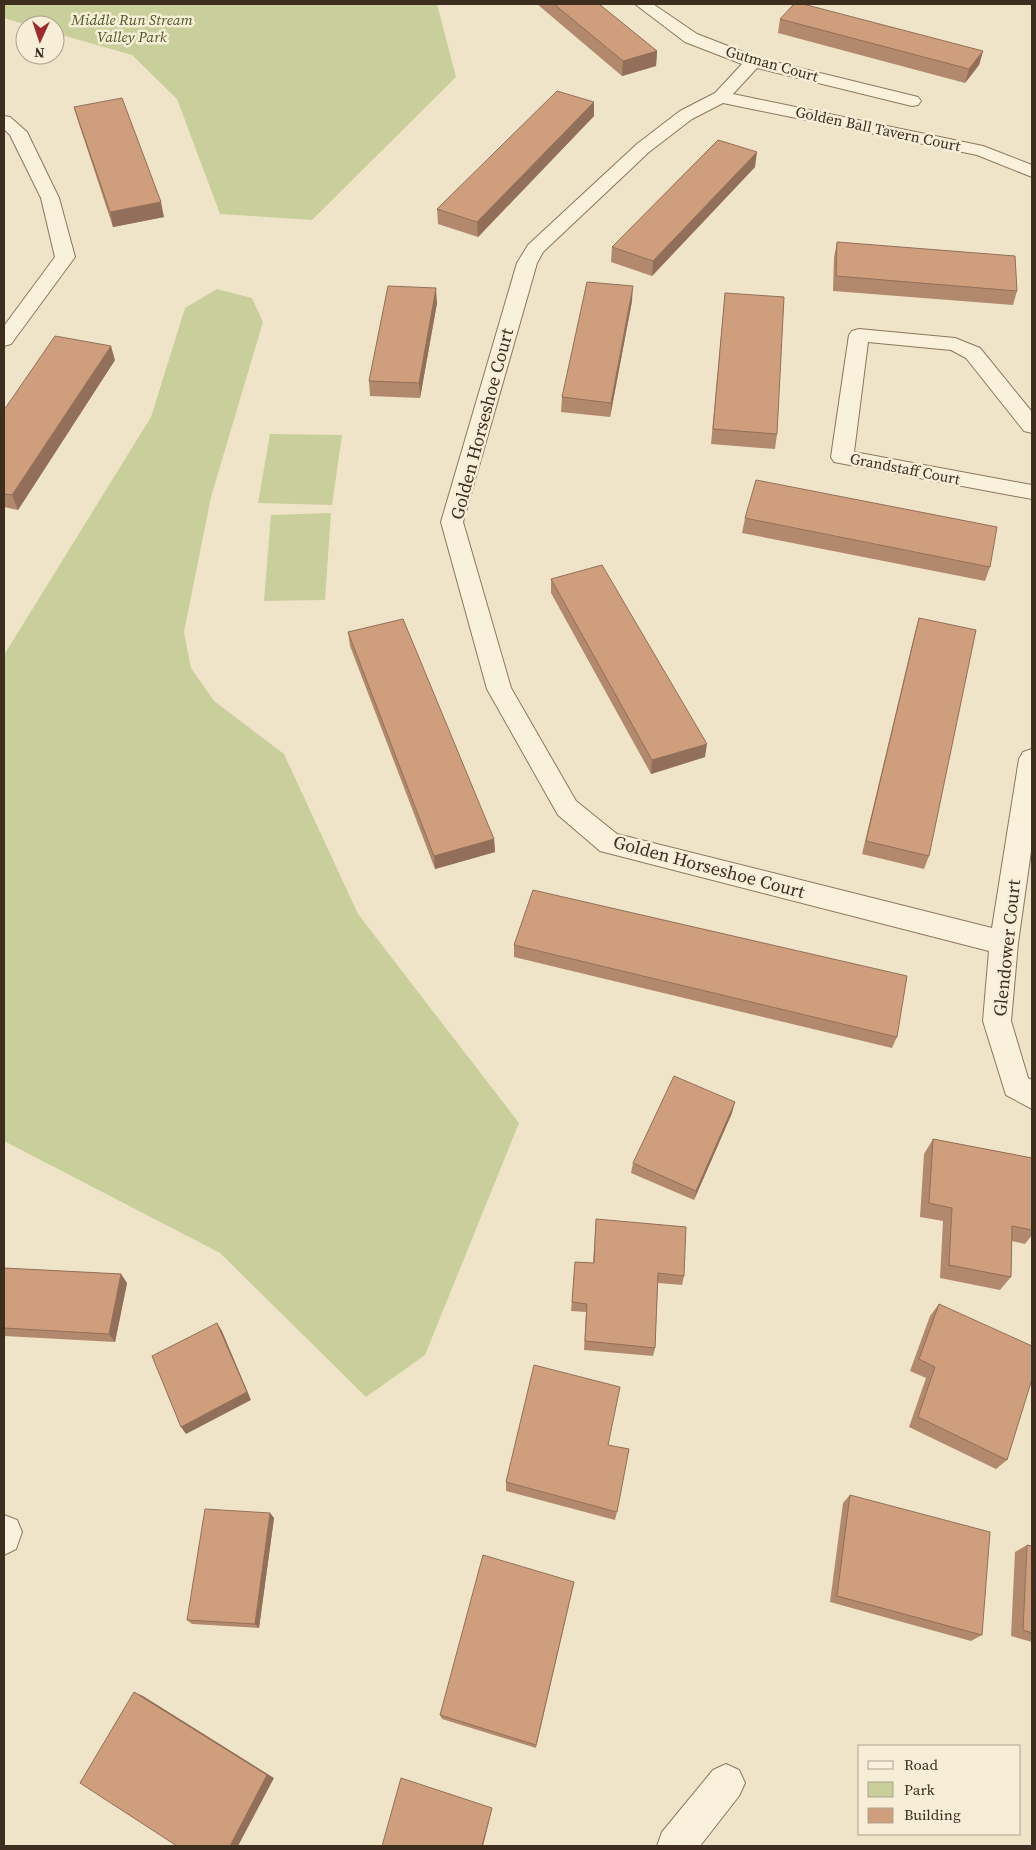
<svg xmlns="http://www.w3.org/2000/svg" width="1036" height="1850" font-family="'Source Serif 4',serif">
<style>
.green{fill:#c9cf9b}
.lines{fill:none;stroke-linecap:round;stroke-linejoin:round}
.minor-casing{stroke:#8d765c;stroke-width:2}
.minor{fill:#faf1dc;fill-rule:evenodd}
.wall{fill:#b2896c}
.shaded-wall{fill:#916f58}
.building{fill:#cf9f7d;stroke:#916f58}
.labels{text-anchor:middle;stroke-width:5;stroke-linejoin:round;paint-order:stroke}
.far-park-label{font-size:15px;font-style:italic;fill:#4d5a26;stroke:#f7eed8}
.far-street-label{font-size:15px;fill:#3d2e20;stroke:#f7eed8}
.street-label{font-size:18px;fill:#3d2e20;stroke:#f7eed8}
</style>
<rect width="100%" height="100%" fill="#f0e4c8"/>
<path class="green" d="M4,4H437L456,77L312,220L220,214L177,99L132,55L55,33V25H27L4,18Z
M217,289L252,298L263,322L211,497L184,632L191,668L214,701L284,754L358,914L519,1123L425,1355L366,1397L220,1253L4,1141V655L151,417L185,308Z
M270,434L342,435L332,505L258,503Z
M331,513L325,600L264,601L271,515Z"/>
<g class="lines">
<defs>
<path id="minor" d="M635,4H653L697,34L759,58L918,97L921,101L918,105L912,106L757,68L733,94L983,146L1032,165V177L977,155L723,103L692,119L649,152L543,252L537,263L463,522L511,688L576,801L617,834L992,928L1019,759L1023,752L1032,749V844L1018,943L1011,1021L1028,1078L1032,1080V1109L1006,1095L983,1021L989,951L600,851L558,815L487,689L441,522L517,263L528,245L637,144L680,111L715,93L742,64L685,42Z
M4,116L10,117L27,132L59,198L75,257L11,344L4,346V326L55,257L41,198L10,135L4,129Z
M859,329L955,338L980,348L1032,412V433L1024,431L966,358L951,350L868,342L854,452L1032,485V499L834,462L831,457L849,335L852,331Z
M4,1515L17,1520L22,1532L16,1549L4,1555Z
M726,1764L739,1770L745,1783L739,1796L700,1846H657L662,1832L713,1770Z"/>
</defs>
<use href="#minor" class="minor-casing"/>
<use href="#minor" class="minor"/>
</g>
<path class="wall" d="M537,4H599L657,51L656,66L622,76Z
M780,19L983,51L979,65L965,83L778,33Z
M594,102V116L478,237L438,224L437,209Z
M74,107L164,217L113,227L78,121Z
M755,167L652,276L611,262L612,247Z
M837,242L1017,291L1013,305L833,291L834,257Z
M725,293L777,434L775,449L711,444Z
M632,301L610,417L561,412L562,397Z
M437,303L420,398L370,396L369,381Z
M115,360L18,510L4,507V410Z
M745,518L990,567L985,581L742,533Z
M551,579L705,757L651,774L551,593Z
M919,618L929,856L924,869L862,854L915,632Z
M348,632L494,839L495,852L435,869L350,646Z
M514,945L897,1037L892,1048L514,957Z
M732,1113L694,1200L631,1173L633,1163Z
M933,1139L1032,1158V1235L1025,1244L1012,1241L1011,1277L1000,1290L940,1278L943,1221L920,1217L924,1154Z
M596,1219L684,1276L682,1285L658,1283L655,1348L653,1356L584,1350L586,1312L571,1311L575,1262L593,1263Z
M4,1268L121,1274L127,1283L115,1342L4,1336Z
M939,1304L1007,1460L996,1469L909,1427L926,1378L910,1371L930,1316Z
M506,1482L617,1512L615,1520L506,1491Z
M850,1495L982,1635L971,1641L830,1602L843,1503Z
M270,1513L274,1518L259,1628L192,1624L187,1620Z
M1027,1545L1032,1546V1642L1011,1636L1015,1552Z
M574,1582L536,1748L442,1719L440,1715Z"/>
<path class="shaded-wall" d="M657,51L656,66L622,76L623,61Z
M983,51L979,65L965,83L969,69Z
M594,102V116L478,237L477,222Z
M757,152L755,167L652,276L653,261Z
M161,202L164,217L113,227L110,212Z
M633,286L632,301L610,417L611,403Z
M436,288L437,303L420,398L419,383Z
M111,346L115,360L18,510L12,495Z
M707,744L705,757L651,774L652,760Z
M494,839L495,852L435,869L434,856Z
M735,1102L732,1113L694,1200L696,1191Z
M121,1274L127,1283L115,1342L109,1334Z
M217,1323L222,1331L251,1400L186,1434L181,1427Z
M270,1513L274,1518L259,1628L255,1624Z
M134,1692L143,1696L274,1778L238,1846H230Z
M492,1808V1809L483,1846H482Z"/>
<path class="building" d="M554,4H599L657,51L623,61Z
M794,4H803L983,51L969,69L780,19Z
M557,91L594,102L477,222L437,209Z
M122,98L161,202L110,212L74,107Z
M718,140L757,152L653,261L612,247Z
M837,242L1015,256L1017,291L836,276Z
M587,282L633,286L611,403L562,397Z
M388,286L436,288L419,383L369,381Z
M725,293L784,297L777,434L713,429Z
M55,336L111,346L12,495L4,494V410Z
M756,480L997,527L990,567L745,518Z
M602,565L707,744L652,760L551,579Z
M919,618L976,630L929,856L866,841Z
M403,619L494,839L434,856L348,632Z
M533,890L907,976L897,1037L514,945Z
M674,1076L735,1102L696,1191L633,1163Z
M933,1139L1032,1158V1230L1012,1226L1011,1277L949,1265L952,1208L929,1203Z
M596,1219L686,1227L684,1276L658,1273L655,1348L585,1341L587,1304L572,1302L575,1262L594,1263Z
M4,1268L121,1274L109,1334L4,1328Z
M939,1304L1032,1346V1379L1007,1460L918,1417L935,1367L919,1359Z
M217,1323L247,1392L181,1427L152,1356Z
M534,1365L620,1387L608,1445L629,1449L617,1512L506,1482Z
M850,1495L990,1532L982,1635L837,1596Z
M205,1509L270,1513L255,1624L187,1620Z
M1027,1545L1032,1546V1633L1023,1630Z
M483,1555L574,1582L536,1745L440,1715Z
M134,1692L267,1775L230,1846H177L80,1783Z
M401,1778L492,1808L482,1846H382Z"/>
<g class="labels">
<g class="far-park-label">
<text x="132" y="25">Middle Run Stream<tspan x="132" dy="17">Valley Park</tspan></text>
</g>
<g class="far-street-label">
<text transform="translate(772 64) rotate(16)" y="5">Gutman Court</text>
<text transform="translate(878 129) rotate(12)" y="5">Golden Ball Tavern Court</text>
<text transform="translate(905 469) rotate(11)" y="5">Grandstaff Court</text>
</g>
<g class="street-label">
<text transform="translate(482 424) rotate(-75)" y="6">Golden Horseshoe Court</text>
<text transform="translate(709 867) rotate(15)" y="6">Golden Horseshoe Court</text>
<text transform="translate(1007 948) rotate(-84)" y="6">Glendower Court</text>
</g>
</g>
<rect width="1036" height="1850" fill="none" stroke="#3d2e20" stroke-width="10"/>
<rect x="858" y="1745" width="162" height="90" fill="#f7eed8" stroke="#ada18e"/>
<rect x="868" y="1761" width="25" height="8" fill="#faf1dc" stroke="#ada18e"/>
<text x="904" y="1770" font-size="15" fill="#3d2e20">Road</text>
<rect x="868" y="1782" width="25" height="15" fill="#c9cf9b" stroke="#ada18e"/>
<text x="904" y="1795" font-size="15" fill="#3d2e20">Park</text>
<rect x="868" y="1808" width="25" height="15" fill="#cf9f7d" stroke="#ada18e"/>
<text x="904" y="1820" font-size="15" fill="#3d2e20">Building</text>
<g transform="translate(40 40) rotate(183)"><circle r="24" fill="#f7eed8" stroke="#ada18e"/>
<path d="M0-4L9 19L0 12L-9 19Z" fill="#9e2a2b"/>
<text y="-8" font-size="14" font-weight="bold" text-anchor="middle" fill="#3d2e20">N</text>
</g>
</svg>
